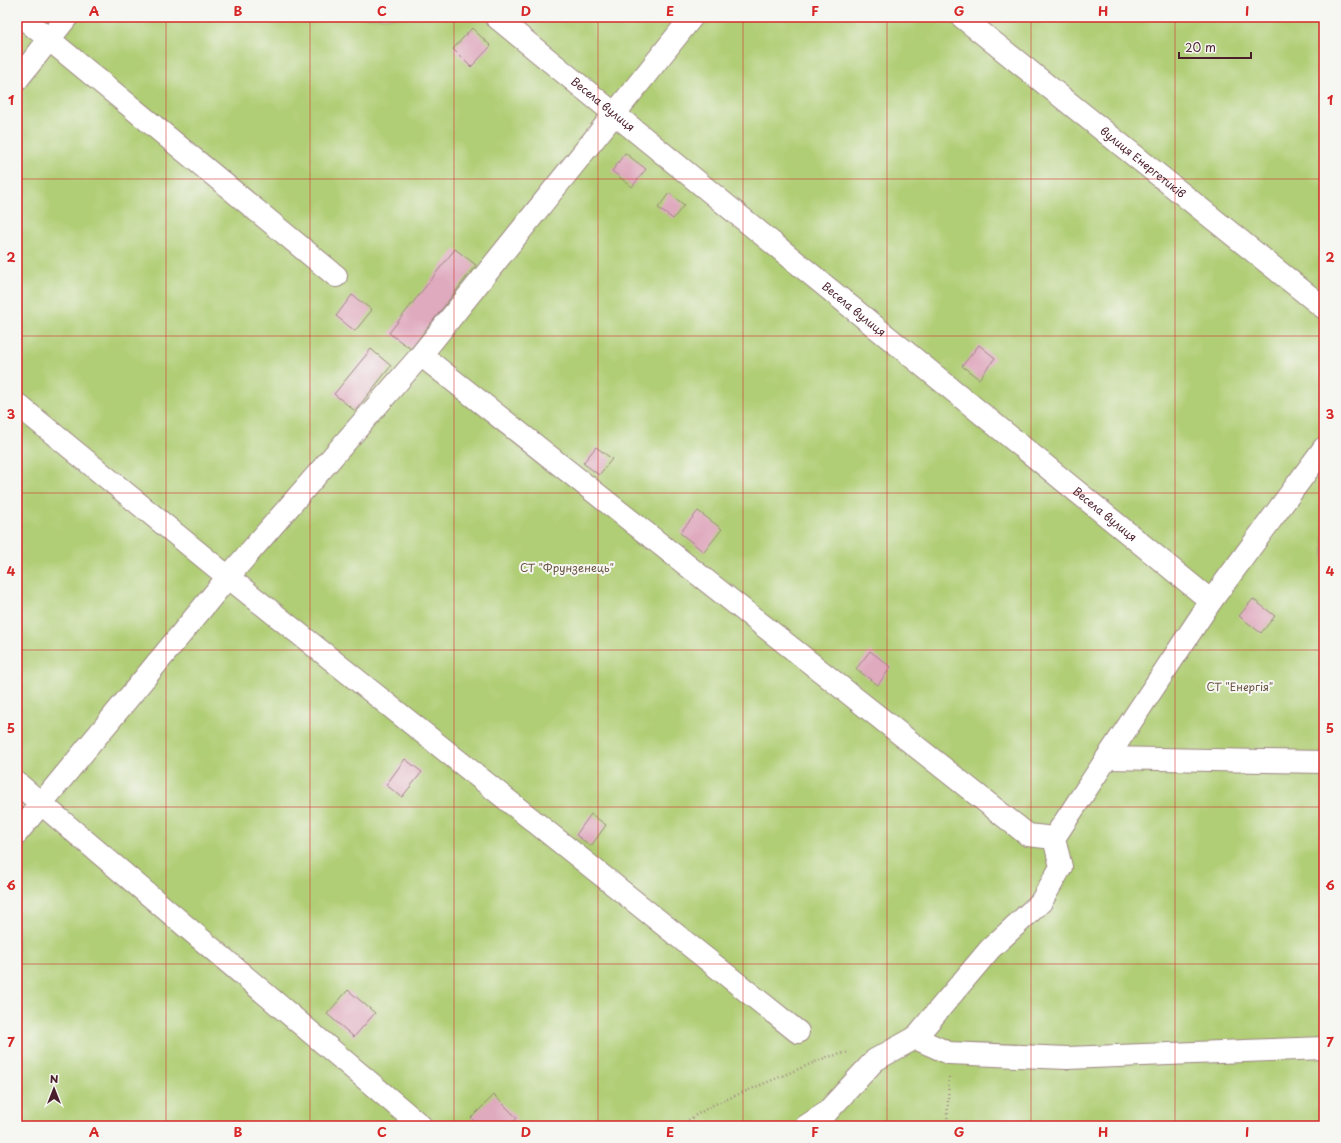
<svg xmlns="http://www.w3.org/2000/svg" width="1341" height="1143" font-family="'Playpen Sans',sans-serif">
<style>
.green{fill:#b0ce75;stroke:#7d7650}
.building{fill:#dfa9be}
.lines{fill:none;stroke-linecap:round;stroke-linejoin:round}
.minor-casing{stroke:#9c8582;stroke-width:24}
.path{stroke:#9c8582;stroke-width:2.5;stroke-dasharray:1 3;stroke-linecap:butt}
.minor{stroke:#fff;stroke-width:22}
.grid{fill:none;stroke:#d62828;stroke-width:1;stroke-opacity:0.55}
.labels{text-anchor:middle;stroke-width:4;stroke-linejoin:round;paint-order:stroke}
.street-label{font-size:11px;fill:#4a1f2b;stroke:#f6f6f2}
.park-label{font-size:11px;fill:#695441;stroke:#f6f6f2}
.neatline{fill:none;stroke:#d62828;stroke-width:1.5}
.grid-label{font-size:13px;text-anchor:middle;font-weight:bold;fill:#d62828}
</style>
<rect width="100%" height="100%" fill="#f6f6f2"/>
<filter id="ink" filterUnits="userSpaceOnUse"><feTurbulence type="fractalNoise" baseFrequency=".025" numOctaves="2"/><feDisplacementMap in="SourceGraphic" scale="8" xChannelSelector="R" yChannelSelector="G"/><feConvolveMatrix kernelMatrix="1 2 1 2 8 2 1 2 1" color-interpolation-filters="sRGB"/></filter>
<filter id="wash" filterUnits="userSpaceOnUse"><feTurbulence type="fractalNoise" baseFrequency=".012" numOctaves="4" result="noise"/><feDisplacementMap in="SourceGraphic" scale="16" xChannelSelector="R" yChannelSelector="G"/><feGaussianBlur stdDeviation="0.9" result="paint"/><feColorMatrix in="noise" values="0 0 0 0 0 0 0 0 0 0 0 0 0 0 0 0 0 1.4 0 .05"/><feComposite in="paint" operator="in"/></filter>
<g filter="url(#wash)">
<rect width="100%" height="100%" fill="#eeebd8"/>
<path class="green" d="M17,17H1324V1126H17Z"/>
<g id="blocks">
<path class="building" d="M472,28L491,46L471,67L453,49Z
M625,153L646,169L632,187L612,171Z
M669,193L684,205L673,219L658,208Z
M455,249L476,265L411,349L389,333Z
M352,295L372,310L355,331L336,316Z
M979,345L995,358L979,379L962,366Z
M371,349L391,366L355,411L334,394Z
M596,447L612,459L599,475L583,463Z
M698,511L722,529L704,552L680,533Z
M1253,599L1275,616L1261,633L1239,616Z
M870,651L891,667L878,685L856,669Z
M405,759L422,772L402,797L386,785Z
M591,814L606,825L591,846L576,835Z
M348,990L375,1013L354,1037L327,1014Z
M494,1095L517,1118L510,1126H479L471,1118Z"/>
</g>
</g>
<g filter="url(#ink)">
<use href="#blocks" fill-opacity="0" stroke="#9c8582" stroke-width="1"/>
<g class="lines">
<defs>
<g id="minor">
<path d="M22,17L336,276"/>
<path id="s1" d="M496,17L1211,601"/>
<path id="s2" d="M962,17L1324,308"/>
<path d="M17,80L67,17"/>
<path d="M421,355L692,17"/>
<path d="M17,404L228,577L798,1032"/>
<path d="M1107,758L1324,762"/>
<path d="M17,783L421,1126"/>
<path d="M17,833L228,577L421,355L1028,835L1054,838L1211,601L1324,448"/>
<path d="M915,1038L990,949L1041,902L1061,867L1054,838"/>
<path d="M806,1126L826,1113L875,1060L915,1038L949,1053L1067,1058L1324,1048"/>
</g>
</defs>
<use href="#minor" class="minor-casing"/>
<path class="path" d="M678,1126L713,1105L827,1057L850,1052
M947,1126L949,1075"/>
<use href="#minor" class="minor"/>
</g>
</g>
<path class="grid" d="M166,17V1126M310,17V1126M454,17V1126M598,17V1126M743,17V1126M887,17V1126M1031,17V1126M1175,17V1126M17,179H1324M17,336H1324M17,493H1324M17,650H1324M17,807H1324M17,964H1324"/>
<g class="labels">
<g class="street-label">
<text dy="4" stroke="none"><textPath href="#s1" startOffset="138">Весела вулиця</textPath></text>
<text dy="4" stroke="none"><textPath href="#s2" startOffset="232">вулиця Енергетиків</textPath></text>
<text dy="4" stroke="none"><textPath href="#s1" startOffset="462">Весела вулиця</textPath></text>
<text dy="4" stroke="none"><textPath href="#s1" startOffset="786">Весела вулиця</textPath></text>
</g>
<g class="park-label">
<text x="567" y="572">СТ "Фрунзенець"</text>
<text x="1240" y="691">СТ "Енергія"</text>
</g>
</g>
<rect width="1341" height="1143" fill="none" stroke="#f6f6f2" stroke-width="44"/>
<g transform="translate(54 1089)" stroke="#f6f6f2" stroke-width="3" paint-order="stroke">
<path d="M0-3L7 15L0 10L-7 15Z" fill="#4a1f2b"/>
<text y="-6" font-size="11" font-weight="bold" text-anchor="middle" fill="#4a1f2b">N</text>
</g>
<path d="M1179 52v6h72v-6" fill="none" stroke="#4a1f2b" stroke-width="2"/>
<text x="1185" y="52" font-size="12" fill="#4a1f2b" stroke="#f6f6f2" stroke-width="3" paint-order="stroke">20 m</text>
<rect x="22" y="22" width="1297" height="1099" class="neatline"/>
<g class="grid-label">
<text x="94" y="16">A</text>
<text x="238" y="16">B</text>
<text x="382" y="16">C</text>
<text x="526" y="16">D</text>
<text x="670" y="16">E</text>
<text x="815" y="16">F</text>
<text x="959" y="16">G</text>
<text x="1103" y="16">H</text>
<text x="1247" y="16">I</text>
<text x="11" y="105">1</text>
<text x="1330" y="105">1</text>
<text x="11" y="262">2</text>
<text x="1330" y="262">2</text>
<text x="11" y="419">3</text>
<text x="1330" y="419">3</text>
<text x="11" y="576">4</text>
<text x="1330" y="576">4</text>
<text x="11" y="733">5</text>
<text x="1330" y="733">5</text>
<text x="11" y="890">6</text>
<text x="1330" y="890">6</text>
<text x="11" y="1047">7</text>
<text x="1330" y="1047">7</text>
<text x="94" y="1137">A</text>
<text x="238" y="1137">B</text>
<text x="382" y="1137">C</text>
<text x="526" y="1137">D</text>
<text x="670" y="1137">E</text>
<text x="815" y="1137">F</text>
<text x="959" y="1137">G</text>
<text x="1103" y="1137">H</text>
<text x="1247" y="1137">I</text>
</g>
</svg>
